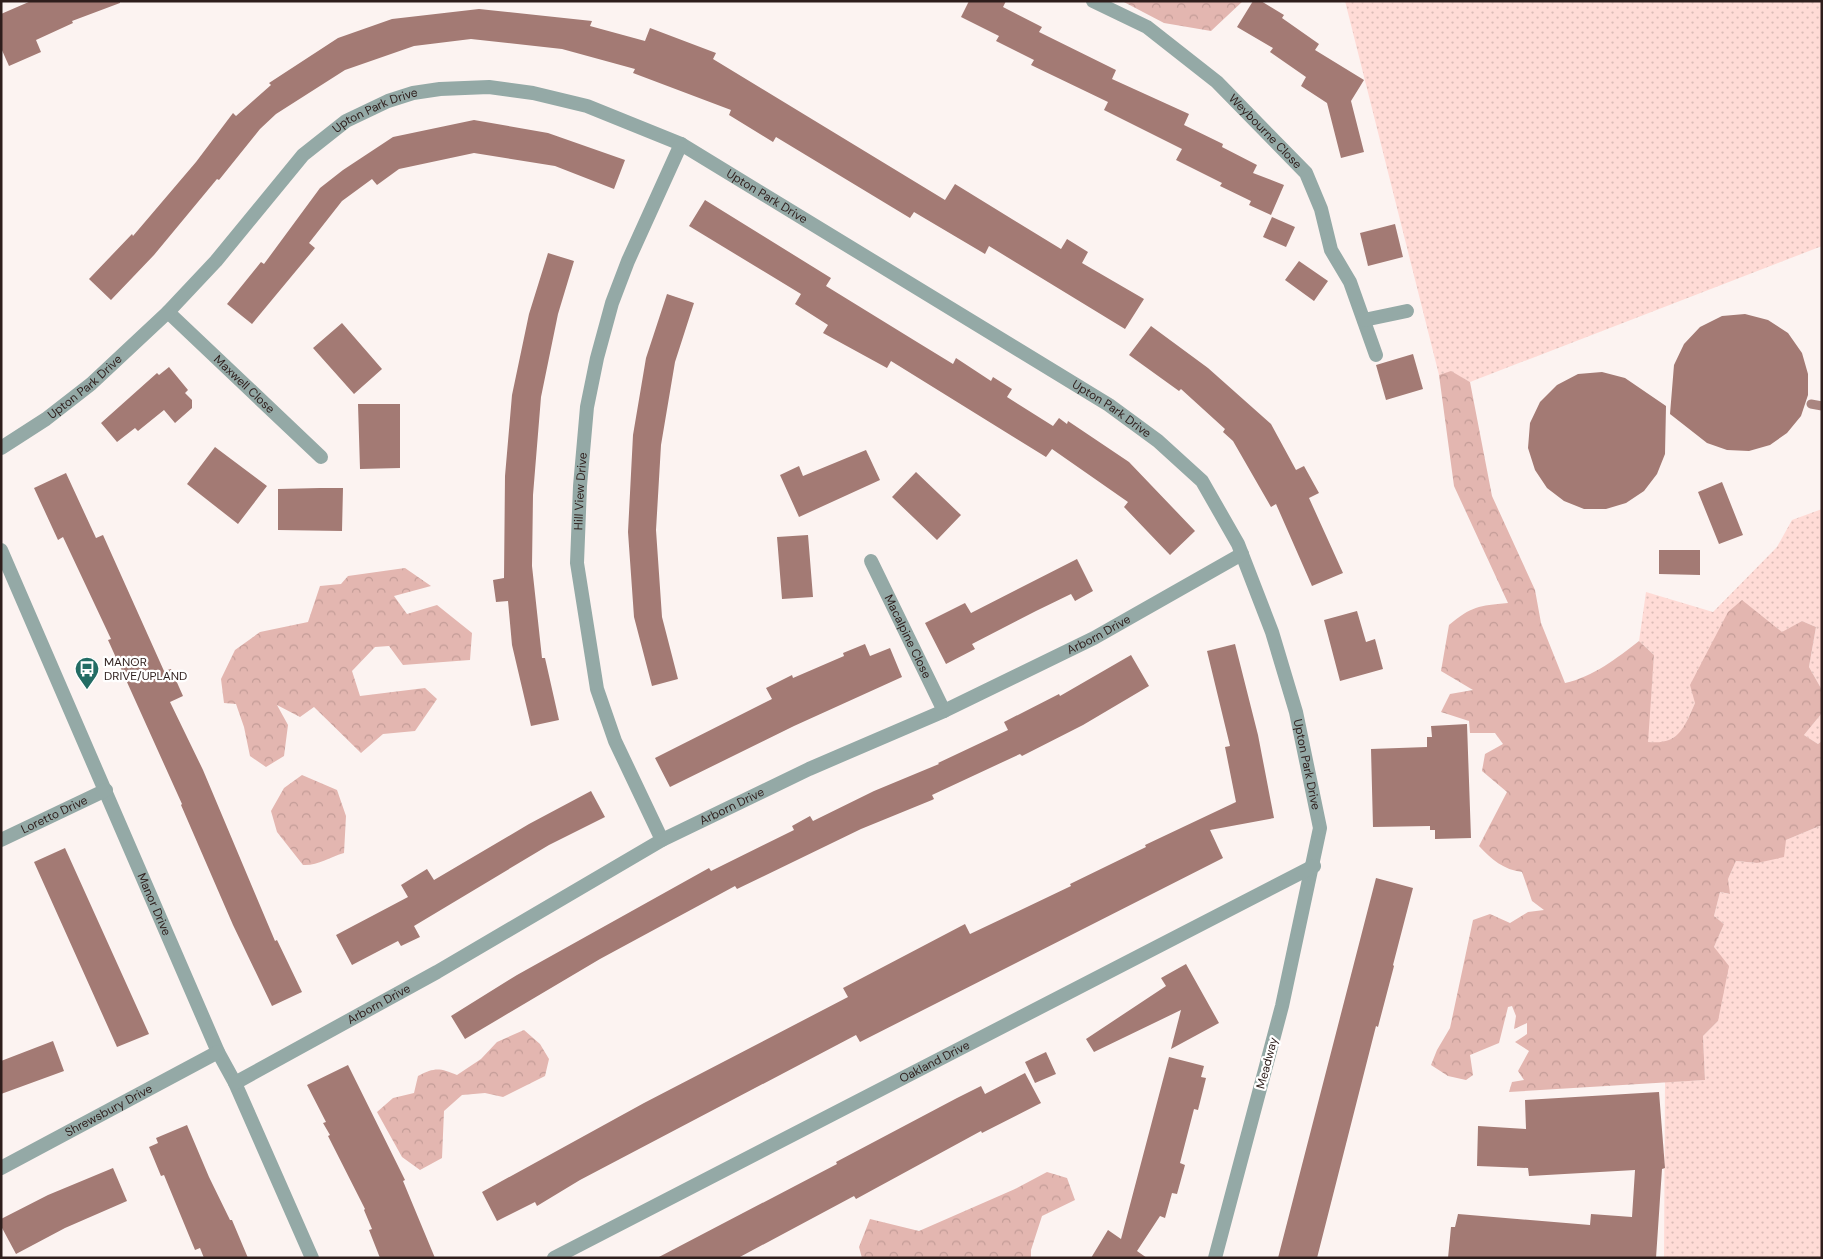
<svg xmlns="http://www.w3.org/2000/svg" width="1823" height="1259" font-family="'DM Sans',sans-serif">
<style>
.grass{fill:url(#grass-dots)}
.forest{fill:url(#forest-crowns)}
.lines{fill:none;stroke-linecap:round;stroke-linejoin:round}
.stream{stroke:#a98580;stroke-width:9}
.building{fill:#a37a74}
.minor{stroke:#94a9a6;stroke-width:14}
.labels{text-anchor:middle;stroke-width:4.5;stroke-linejoin:round;paint-order:stroke}
.street-label{font-size:12px;fill:#2e1e1c;stroke:#fff}
.poi-label{font-size:12px;fill:#2e1e1c;stroke:#fff;text-anchor:start}
</style>
<defs>
<pattern id="grass-dots" width="8" height="8" patternUnits="userSpaceOnUse" patternTransform="scale(1.25)"><rect width="8" height="8" fill="#ffdbd6"/><path d="M2 2h.1M6 6h.1" fill="none" stroke="#dbbcb7" stroke-width="1.8" stroke-linecap="round"/></pattern>
<pattern id="forest-crowns" width="20" height="18" patternUnits="userSpaceOnUse" patternTransform="scale(1.25)"><rect width="20" height="18" fill="#e3b6b0"/><path d="M2 6a3 3 0 1 1 6 0M12 15a3 3 0 1 1 6 0" fill="none" stroke="#c39c97"/></pattern>
</defs>
<rect width="100%" height="100%" fill="#fcf3f1"/>
<path class="grass" d="M1345,1H1822V246L1470,382L1451,372L1439,375Z
M1822,509V690L1809,667L1816,627L1802,621L1783,632L1695,703L1682,732L1663,744L1647,742L1654,655L1639,641L1646,592L1713,612L1777,547L1792,520Z
M1822,713V741L1818,744L1804,735Z
M1822,825V1258H1664L1665,1082L1705,1080L1703,1036L1718,1021L1714,947L1724,924L1714,916L1720,892L1729,894L1728,879L1736,861L1757,863L1786,840Z"/>
<path class="forest" d="M1122,1H1243L1211,31L1164,23Z
M1451,371L1470,382L1492,496L1535,590L1541,623L1565,683C1593,677 1617,658 1639,641L1654,655L1648,742C1679,745 1684,728 1695,703L1690,685L1728,612L1742,600L1782,632L1802,621L1816,627L1809,667L1822,690V713L1804,735L1818,744L1822,741V825L1786,840L1784,857L1757,863L1736,861L1728,879L1730,894L1720,892L1714,916L1724,924L1714,947L1729,966L1718,1021L1703,1036L1705,1080L1509,1092L1512,1082L1524,1080L1518,1071L1529,1051L1515,1042L1527,1034V1023L1514,1029L1516,1016L1512,1006L1508,1007L1499,1043L1470,1055L1473,1075L1466,1080L1448,1076L1431,1065L1437,1050L1450,1028L1473,920L1490,914L1510,923L1528,912L1544,910L1532,901L1522,872C1504,870 1491,859 1479,846L1507,792L1482,771L1485,754L1503,744L1495,733H1470L1469,721L1441,712L1450,694L1473,690L1441,671L1449,625C1472,606 1478,606 1508,603L1454,486L1439,375Z
M405,568L431,586L394,596L407,614L437,605L472,633L470,660L403,665L389,646L375,647L352,671L360,696L425,688L437,699L415,731L383,734L361,753L314,707L300,717L277,705L288,725L284,756L266,767L250,756L244,727L236,704L224,703L221,679L235,650L260,632L308,622L320,586L341,584L348,576Z
M302,775L337,790L346,816L344,853C330,857 317,866 303,865L277,832L271,811L284,788Z
M524,1030L540,1044L549,1059L545,1076L503,1097L485,1093L462,1095L444,1111L442,1158L420,1170L402,1157L377,1112L393,1098L414,1093L418,1076C435,1067 440,1068 457,1075L481,1059L497,1042Z
M1047,1172L1067,1178L1075,1200L1042,1216L1031,1250V1258H862L859,1247L870,1219L919,1231L1015,1189Z"/>
<g class="lines">
<path class="stream" d="M1811,404L1822,406"/>
</g>
<path class="building" d="M31,1H120V3L72,21L73,23L36,40L41,52L9,66L1,48V14Z
M969,1H1006L1003,7L1042,27L1039,32L1116,70L1112,79L1189,114L1184,125L1223,144L1222,147L1257,165L1253,173L1284,185L1271,215L1249,205L1251,201L1220,186L1222,183L1176,160L1182,149L1104,110L1108,102L1031,65L1034,60L996,41L999,36L961,17Z
M1253,1H1261L1284,15L1282,18L1319,44L1315,50L1364,80L1351,101L1364,152L1341,158L1327,103L1301,86L1306,77L1270,52L1273,48L1237,27Z
M479,9L592,21L590,26L645,41L650,28L716,53L713,59L945,200L955,184L1061,249L1067,239L1088,252L1082,263L1144,299L1125,329L989,246L985,254L914,212L910,218L776,137L773,142L729,115L731,110L633,73L635,69L562,49L471,39L414,46L345,70L276,114L260,129L219,180L217,179L154,255L111,300L89,279L132,234L133,236L196,162L233,113L236,116L271,85L269,83L338,38L392,19Z
M474,120L548,133L625,160L614,189L555,166L474,153L399,169L377,185L372,179L342,201L309,243L315,248L252,324L227,304L261,262L264,264L320,188L343,170L393,137Z
M705,200L831,278L826,286L917,342L953,364L956,358L991,381L993,377L1012,389L1007,397L1053,426L1059,418L1067,424L1068,421L1129,462L1195,531L1170,555L1124,507L1128,502L1052,449L1046,457L891,361L887,368L823,333L828,325L795,304L801,294L689,226Z
M1272,217L1295,227L1286,247L1263,237Z
M1395,224L1403,257L1368,266L1360,233Z
M548,253L574,261L558,314L541,397L533,495L532,566L542,658H545L559,720L531,726L512,645L508,601L496,602L493,580L504,578L505,476L512,395L529,314Z
M1299,261L1328,281L1314,301L1285,280Z
M667,294L694,303L675,362L661,445L656,530L662,617L678,679L652,686L634,617L628,532L633,435L646,358Z
M1745,314L1768,320L1788,333L1802,353L1808,374V395L1801,416L1787,433L1770,445L1749,451L1727,450L1707,443L1670,414L1674,365L1684,344L1700,327L1722,316Z
M342,323L382,369L354,394L313,348Z
M1151,326L1208,368L1271,424L1296,470L1304,466L1319,493L1309,498L1343,573L1312,586L1276,504L1271,507L1233,441L1223,432L1225,429L1181,389L1179,391L1129,355Z
M1413,354L1423,389L1386,400L1376,365Z
M169,367L188,390L185,393L192,400V408L175,423L164,410L138,431L135,428L117,442L101,423L157,373L159,375Z
M1602,372L1625,378L1666,406L1665,454L1657,474L1644,491L1626,503L1606,509H1584L1564,501L1547,488L1535,470L1528,448L1530,423L1540,402L1557,385L1578,374Z
M358,404H400V468L360,469Z
M215,447L267,486L238,524L187,484Z
M866,450L880,480L799,517L780,475L799,466L803,476Z
M916,472L961,515L937,540L892,497Z
M66,473L96,538L103,535L164,671L171,669L183,696L170,702L203,770L275,941L277,940L302,992L272,1006L233,925L181,805L182,804L108,640L111,639L63,537L58,540L34,488Z
M1722,482L1743,535L1719,544L1698,492Z
M320,488H343L342,531L278,530V489Z
M808,535L813,597L782,599L777,537Z
M1659,550H1700V575L1659,574Z
M1077,559L1093,591L1075,601L1071,594L1036,611L972,644L975,649L946,664L925,623L965,603L971,613Z
M1357,611L1366,642L1375,639L1383,669L1340,681L1324,620Z
M865,644L870,656L890,648L902,677L794,726L670,787L655,758L772,699L766,688L792,675L793,678L844,656L843,653Z
M1235,644L1258,735L1274,818L1210,830L1223,858L860,1042L856,1035L580,1180L537,1206L535,1202L497,1221L482,1192L644,1103L848,997L843,988L965,924L970,934L1071,886L1070,884L1146,847L1145,845L1236,802L1225,747L1230,746L1207,651Z
M1131,655L1149,686L1083,725L1022,756L1020,754L932,795L934,799L932,800L861,829L737,889L735,886L600,959L465,1039L451,1016L517,975L709,868L711,871L794,830L792,826L810,816L813,821L874,791L939,764L938,763L1008,730L1004,722L1059,694L1060,696Z
M1467,724L1471,838L1435,839V830H1430V826L1373,827L1371,749L1427,747V737H1432L1431,726Z
M591,791L605,817L549,845L414,926L420,937L401,946L398,941L352,965L336,935L408,897L401,885L427,869L434,880L529,824Z
M65,848L149,1034L117,1047L34,862Z
M1376,878L1413,888L1393,965L1394,966L1378,1027L1376,1026L1317,1258H1278Z
M1186,964L1219,1023L1171,1049L1181,1010L1094,1052L1086,1039L1166,986L1161,978Z
M53,1041L64,1071L1,1094V1061Z
M1046,1052L1056,1074L1035,1083L1025,1062Z
M1169,1057L1204,1066L1201,1077L1206,1078L1198,1110L1194,1109L1180,1163L1185,1165L1177,1194L1172,1193L1165,1218L1160,1216L1137,1251L1147,1258H1091L1108,1230L1121,1239Z
M348,1065L405,1180L403,1181L435,1258H380L369,1230L372,1229L364,1210L365,1209L328,1136L330,1135L323,1123L326,1122L307,1085Z
M1025,1073L1041,1103L982,1133L981,1131L856,1199L854,1196L738,1258H657L837,1164L836,1162L957,1098L981,1086L985,1094Z
M1659,1092L1665,1168L1662,1169L1656,1258H1448L1451,1227H1455L1458,1214L1590,1225L1591,1214L1632,1217L1635,1170L1529,1176L1528,1168L1477,1166L1478,1126L1526,1129L1525,1100Z
M187,1125L209,1177L230,1220H232L248,1258H204L200,1248L195,1250L164,1175L161,1176L149,1147L158,1143L156,1138Z
M113,1168L127,1201L65,1228L16,1254L1,1226V1219L48,1195Z"/>
<g class="lines">
<g class="minor">
<path id="s1" d="M1093,1L1147,27L1217,82L1306,173L1321,209L1331,250L1350,282L1376,355"/>
<path id="s2" d="M168,312L321,457"/>
<path d="M1364,320L1407,311"/>
<path id="s3" d="M1,448L46,419L91,384L168,312L216,261L303,155L346,121L388,101L413,93L440,89L489,87L533,93L587,106L681,144L1109,405L1158,441L1202,481L1238,544L1272,632L1296,712L1320,828L1282,1006L1215,1258"/>
<path id="s4" d="M1,550L218,1052L235,1083L312,1258"/>
<path id="s5" d="M871,561L944,711"/>
<path id="s6" d="M1,840L106,790"/>
<path id="s7" d="M662,840L615,741L597,689L577,563L580,486L587,407L597,358L612,303L628,261L681,144"/>
<path id="s8" d="M235,1083L437,972L662,840L809,769L944,711L1094,638L1242,554"/>
<path id="s9" d="M1,1168L218,1052"/>
<path id="s10" d="M554,1258L1314,866"/>
</g>
</g>
<defs>
<symbol id="bus-pin" viewBox="-11 -11 22 30"><path d="M0 17L-7.5 6A9.5 9.5 0 1 1 7.5 6Z" fill="#236c64" stroke="#fff"/><path d="M-5-6H5V4H4V6H2V4H-2V6H-4V4H-5ZM-3.5-4V0h7V-4ZM-3.5 1.2v1.5H-2V1.2ZM2 1.2v1.5H3.5V1.2Z" fill="#fff"/></symbol>
</defs>
<g fill-rule="evenodd">
<use href="#bus-pin" x="73" y="655" width="28" height="38"/>
</g>
<g class="labels">
<g class="street-label">
<text dy="4" stroke="none"><textPath href="#s3" startOffset="509">Upton Park Drive</textPath></text>
<text dy="4" stroke="none"><textPath href="#s1" startOffset="218">Weybourne Close</textPath></text>
<text dy="4" stroke="none"><textPath href="#s3" startOffset="929">Upton Park Drive</textPath></text>
<text dy="4" stroke="none"><textPath href="#s2" startOffset="105">Maxwell Close</textPath></text>
<text dy="4" stroke="none"><textPath href="#s3" startOffset="104">Upton Park Drive</textPath></text>
<text dy="4" stroke="none"><textPath href="#s3" startOffset="1334">Upton Park Drive</textPath></text>
<text dy="4" stroke="none"><textPath href="#s7" startOffset="364">Hill View Drive</textPath></text>
<text dy="4" stroke="none"><textPath href="#s8" startOffset="974">Arborn Drive</textPath></text>
<text dy="4" stroke="none"><textPath href="#s5" startOffset="84">Macalpine Close</textPath></text>
<text dy="4" stroke="none"><textPath href="#s3" startOffset="1754">Upton Park Drive</textPath></text>
<text dy="4" stroke="none"><textPath href="#s8" startOffset="569">Arborn Drive</textPath></text>
<text dy="4" stroke="none"><textPath href="#s6" startOffset="59">Loretto Drive</textPath></text>
<text dy="4" stroke="none"><textPath href="#s4" startOffset="386">Manor Drive</textPath></text>
<text dy="4" stroke="none"><textPath href="#s8" startOffset="164">Arborn Drive</textPath></text>
<text dy="4" stroke="none"><textPath href="#s10" startOffset="428">Oakland Drive</textPath></text>
<text transform="translate(1267 1063) rotate(-75)" y="4">Meadway</text>
<text dy="4" stroke="none"><textPath href="#s9" startOffset="122">Shrewsbury Drive</textPath></text>
</g>
<g class="poi-label">
<text x="104" y="666">MANOR<tspan x="104" dy="14">DRIVE/UPLAND</tspan></text>
</g>
</g>
<rect width="1823" height="1259" fill="none" stroke="#2e1e1c" stroke-width="5"/>
</svg>
